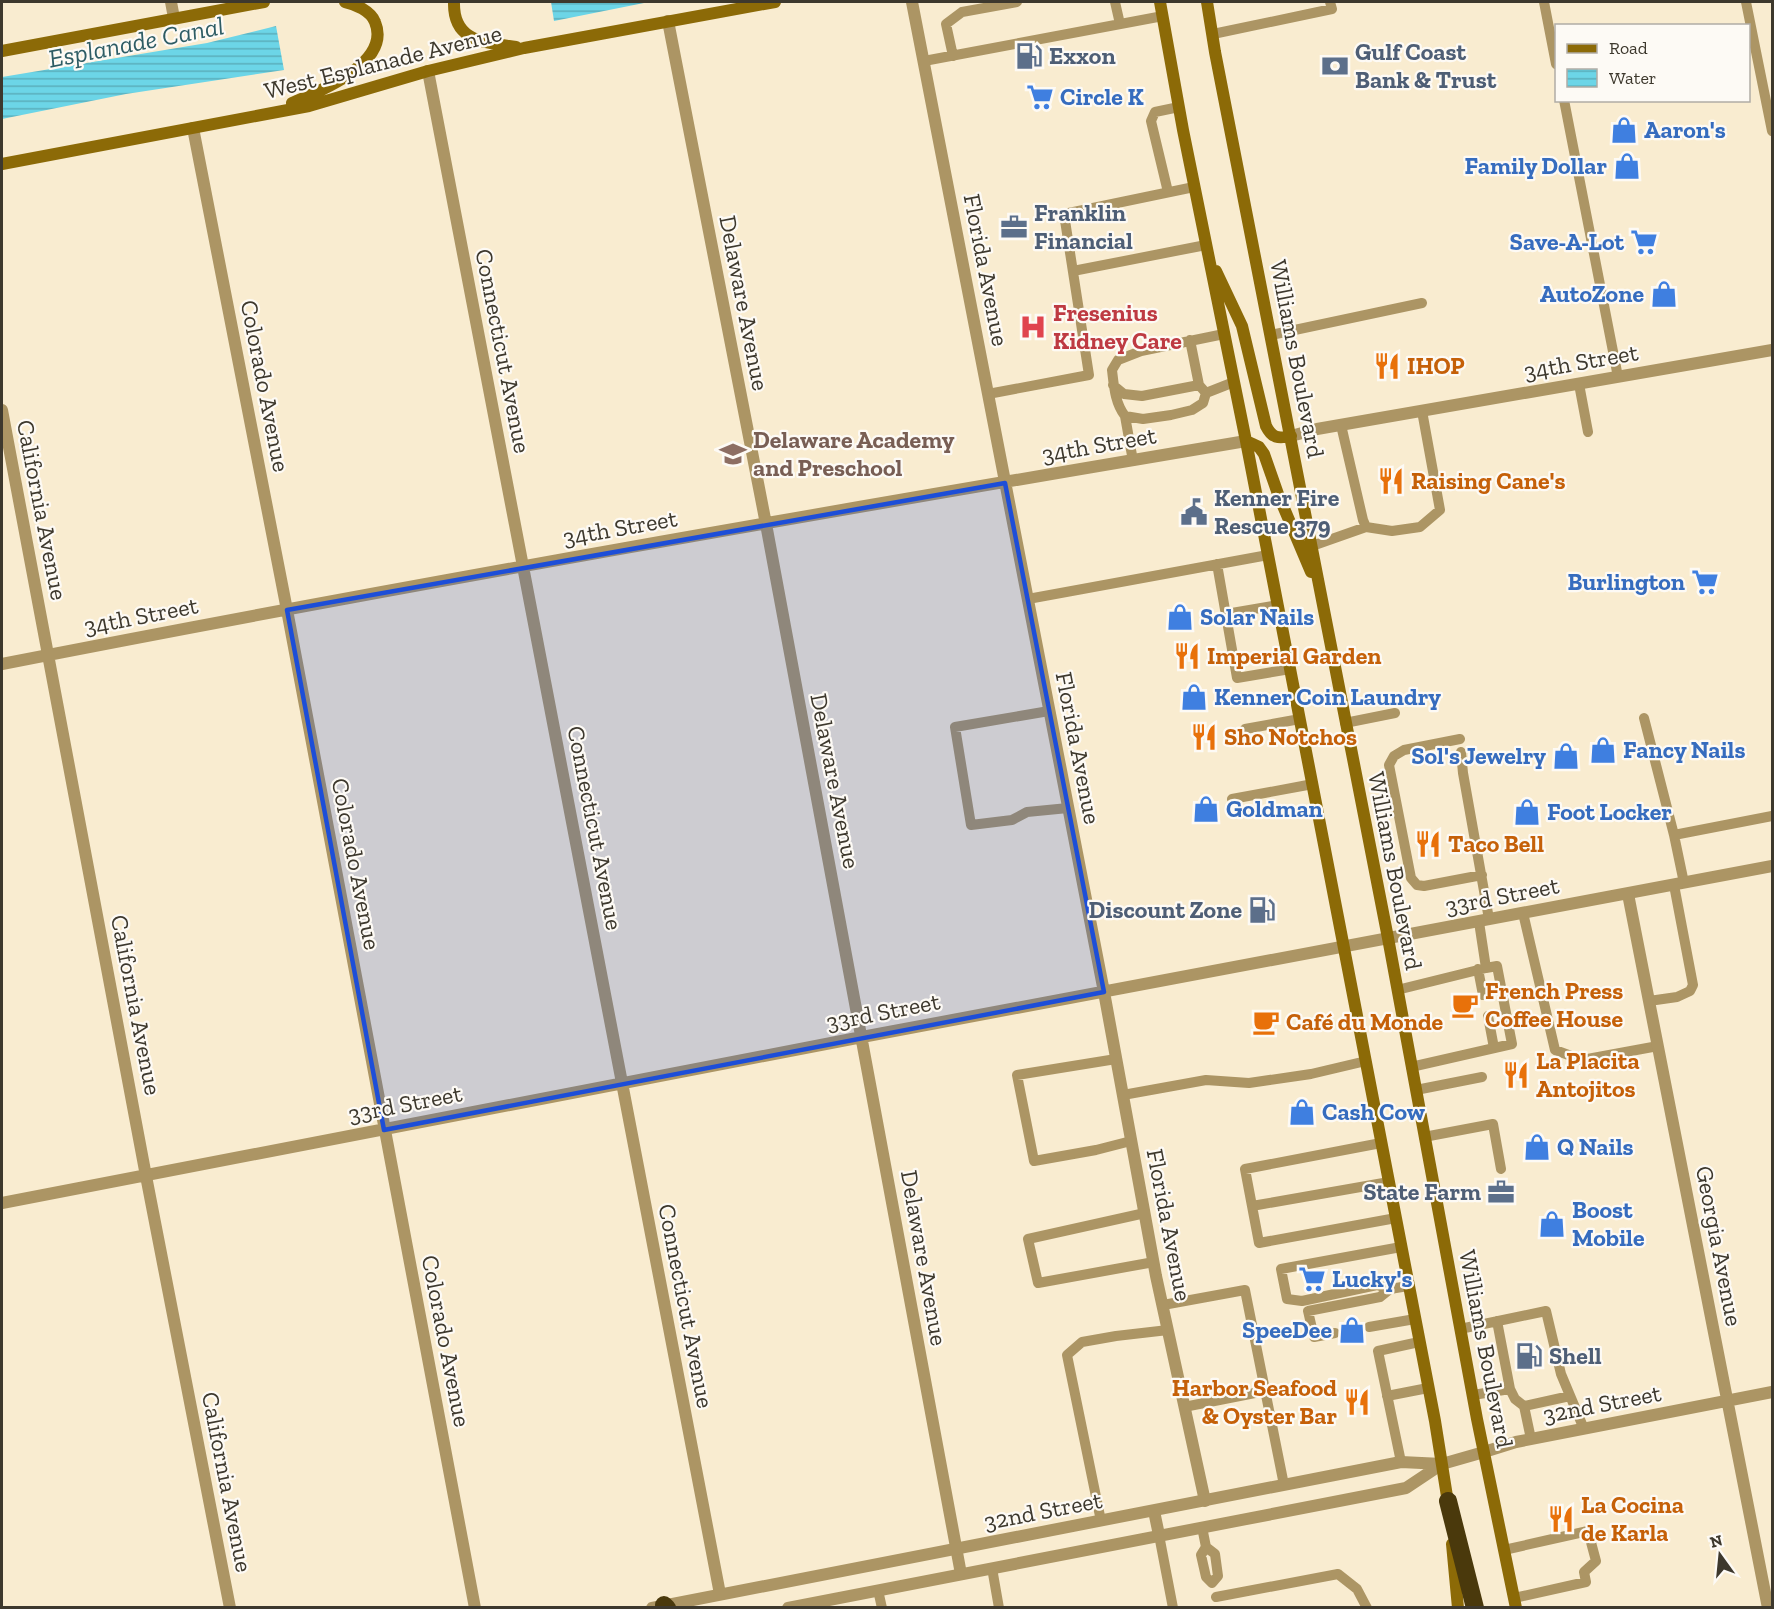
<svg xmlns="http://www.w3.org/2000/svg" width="1774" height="1609" font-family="'Zilla Slab',serif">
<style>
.water{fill:url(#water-rules)}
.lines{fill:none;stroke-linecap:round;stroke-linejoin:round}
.service{stroke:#ac9564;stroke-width:10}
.minor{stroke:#ac9564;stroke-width:12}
.tertiary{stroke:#ac9564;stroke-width:12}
.secondary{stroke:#8c6a07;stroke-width:12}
.motorway{stroke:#4a390c;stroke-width:18}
.marked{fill:#1d4ed8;fill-opacity:0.2;stroke:#1d4ed8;stroke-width:4.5;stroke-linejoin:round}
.labels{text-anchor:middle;stroke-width:4.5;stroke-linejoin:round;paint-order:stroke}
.service-label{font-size:24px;font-weight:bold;fill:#4e5e75;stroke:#fdfaf5;text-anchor:start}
.street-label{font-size:24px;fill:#3d382d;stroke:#fdfaf5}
.shop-label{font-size:24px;font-weight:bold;fill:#366cbe;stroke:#fdfaf5;text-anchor:start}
.health-label{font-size:24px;font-weight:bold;fill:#be3a42;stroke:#fdfaf5;text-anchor:start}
.food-label{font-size:24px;font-weight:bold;fill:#c56008;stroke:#fdfaf5;text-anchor:start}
.education-label{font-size:24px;font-weight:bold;fill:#785e54;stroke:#fdfaf5;text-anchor:start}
.water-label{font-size:26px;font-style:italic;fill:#2e5c64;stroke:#fdfaf5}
</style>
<defs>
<pattern id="water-rules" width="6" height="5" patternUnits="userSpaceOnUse" patternTransform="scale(1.5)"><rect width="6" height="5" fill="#6cd5e7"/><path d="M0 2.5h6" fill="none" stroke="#5aaebc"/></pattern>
</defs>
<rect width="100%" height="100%" fill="#f9ecd0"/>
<path class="water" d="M551,2H649L554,21Z
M276,26L284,70L126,94L2,119V77L207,43Z"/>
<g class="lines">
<path class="service" d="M1115,2L1120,24
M1544,2L1556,64
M1746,2L1772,131
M1213,34L1332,9L1330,2
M953,56L946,24L962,12L1017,2
M924,61L1163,16
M1564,100L1618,377
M1168,192L1151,121L1155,112L1179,107
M1073,271L1206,245
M1224,334L1141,351L1118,360L1112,370C1114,387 1115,403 1125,416L1143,419L1171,415L1192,410L1203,403L1206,393L1234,382
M1271,335L1422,303
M1190,340L1199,385
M1579,384L1588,432
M1113,385L1124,394L1142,396L1199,385L1206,393
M988,394L1089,375L1064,214L1194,187
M1125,416L1133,461
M1341,425L1363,520L1366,527L1392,531L1420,527L1440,510L1422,411
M1312,546L1366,527
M1217,564L1237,678L1290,669
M1028,599L1268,555
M1226,614L1278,605
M1049,711L955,727L971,825L1012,820L1027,812L1068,808
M1644,718L1674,835L1684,883
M1345,723L1395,713
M1245,729L1300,719
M1460,739L1404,750L1394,756L1389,765L1411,878L1417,885L1424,886L1482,875
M1461,752L1463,773L1489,919
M1232,799L1313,784
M1674,835L1772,816
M1523,913L1555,1050L1582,1060L1658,1046
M1478,969L1483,995
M1397,990L1486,968
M1649,1001L1677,997L1690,991L1693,985L1674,885
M1488,1016L1494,1048
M1116,1059L1017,1075L1034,1161L1096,1150L1131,1141
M1411,1067L1512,1044L1497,966L1486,968L1479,922
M1416,1090L1482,1077
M1123,1095L1206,1080L1249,1083L1311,1074L1366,1061
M1424,1137L1493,1124L1501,1169
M1381,1143L1245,1169L1259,1243L1396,1218
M1252,1206L1389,1182
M1145,1213L1028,1239L1038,1283L1154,1262
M1390,1289L1377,1285L1302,1301L1287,1299L1281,1269L1401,1247
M1163,1305L1245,1290L1284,1485
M1497,1321L1510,1389L1515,1399L1524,1406L1531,1439
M1369,1327L1415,1319
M1460,1329L1546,1311L1561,1374L1584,1429
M1335,1333L1314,1337L1308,1311L1380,1297L1390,1289L1408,1286
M1473,1395L1510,1389
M1387,1396L1428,1388
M1524,1406L1570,1396
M1184,1407L1265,1391
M1401,1462L1378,1351L1419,1342
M1101,1521L1067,1355L1082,1342L1116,1336L1168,1330
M1202,1527L1206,1547L1215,1554L1218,1576L1212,1583L1206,1577L1201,1555L1206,1547
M1159,1535L1173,1608
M1504,1550L1588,1531L1596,1561L1584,1572L1586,1582L1514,1598
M992,1568L999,1608
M878,1590L882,1608
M1216,1597L1338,1574L1357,1589L1367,1608"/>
<path class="minor" d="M171,2L174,18
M912,2L1104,992L1156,1276L1205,1501
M668,21L766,524L961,1574
M428,71L720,1594
M193,128L287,610L475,1608
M2,410L146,1176L230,1608
M1291,436L1317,429L1772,350
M2,664C415,583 831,511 1246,441
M1628,894L1768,1608
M2,1203L862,1037L1772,866
M1484,1452L1516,1442L1772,1392"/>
<path class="tertiary" d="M1154,1511L1159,1535
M652,1608L1401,1462L1442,1464
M788,1608L1406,1488L1442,1464L1484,1452"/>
<path class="secondary" d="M454,2C453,42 484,42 516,47
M1160,2L1183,130L1246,441L1338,917L1435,1421L1449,1509
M1207,2L1215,52L1388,938L1477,1419L1516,1608
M2,51L264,2
M292,103C320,91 392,63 375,22C371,11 355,4 345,2
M2,164L309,106L428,71L524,48L775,2
M1216,271L1242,326L1266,426C1272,438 1278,439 1291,436
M1246,441L1259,447L1264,454L1278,494L1311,572
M1452,1544L1458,1608"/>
<path class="motorway" d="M1448,1501L1475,1608
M664,1605L667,1608"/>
</g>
<path class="marked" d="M1005,483L1104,992L384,1130L287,610Z"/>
<defs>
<symbol id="fuel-bare" viewBox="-9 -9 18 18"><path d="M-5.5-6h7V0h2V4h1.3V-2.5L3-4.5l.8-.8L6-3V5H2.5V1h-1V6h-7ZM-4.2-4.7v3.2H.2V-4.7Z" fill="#5c6f8a" stroke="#fdfaf5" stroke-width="2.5" paint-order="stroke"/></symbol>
<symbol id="bank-bare" viewBox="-9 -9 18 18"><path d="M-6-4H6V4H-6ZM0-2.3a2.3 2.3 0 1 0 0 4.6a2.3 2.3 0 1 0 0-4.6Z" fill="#5c6f8a" stroke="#fdfaf5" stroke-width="2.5" paint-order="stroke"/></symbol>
<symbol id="supermarket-bare" viewBox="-9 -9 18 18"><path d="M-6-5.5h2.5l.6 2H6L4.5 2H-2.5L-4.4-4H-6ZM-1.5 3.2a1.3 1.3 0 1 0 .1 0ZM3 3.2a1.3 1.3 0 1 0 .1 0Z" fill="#3f7fe0" stroke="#fdfaf5" stroke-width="2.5" paint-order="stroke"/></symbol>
<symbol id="shop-bare" viewBox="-9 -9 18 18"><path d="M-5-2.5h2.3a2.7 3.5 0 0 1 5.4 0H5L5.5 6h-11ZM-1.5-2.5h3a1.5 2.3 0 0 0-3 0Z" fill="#3f7fe0" stroke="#fdfaf5" stroke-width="2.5" paint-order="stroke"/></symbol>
<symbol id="office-bare" viewBox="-9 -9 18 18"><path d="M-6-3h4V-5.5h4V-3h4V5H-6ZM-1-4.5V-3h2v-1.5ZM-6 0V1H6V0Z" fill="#5c6f8a" stroke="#fdfaf5" stroke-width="2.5" paint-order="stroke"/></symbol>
<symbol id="hospital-bare" viewBox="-9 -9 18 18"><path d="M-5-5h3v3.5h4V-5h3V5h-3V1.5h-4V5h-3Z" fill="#e0444e" stroke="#fdfaf5" stroke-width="2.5" paint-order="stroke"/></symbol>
<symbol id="restaurant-bare" viewBox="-9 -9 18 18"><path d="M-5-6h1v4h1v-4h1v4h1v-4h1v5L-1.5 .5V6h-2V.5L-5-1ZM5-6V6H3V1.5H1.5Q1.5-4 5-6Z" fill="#e8710a" stroke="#fdfaf5" stroke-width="2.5" paint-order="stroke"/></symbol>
<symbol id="school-bare" viewBox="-9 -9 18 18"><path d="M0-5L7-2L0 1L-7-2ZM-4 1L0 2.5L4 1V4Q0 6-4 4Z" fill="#8d6e63" stroke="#fdfaf5" stroke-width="2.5" paint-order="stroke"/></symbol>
<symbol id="civic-bare" viewBox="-9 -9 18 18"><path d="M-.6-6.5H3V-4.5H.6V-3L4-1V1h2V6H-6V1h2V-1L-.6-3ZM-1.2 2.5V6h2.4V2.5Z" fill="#5c6f8a" stroke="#fdfaf5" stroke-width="2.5" paint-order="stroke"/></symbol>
<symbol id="cafe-bare" viewBox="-9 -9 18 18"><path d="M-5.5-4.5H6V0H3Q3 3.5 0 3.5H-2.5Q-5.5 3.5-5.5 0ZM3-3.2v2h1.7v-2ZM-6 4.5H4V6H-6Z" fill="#e8710a" stroke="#fdfaf5" stroke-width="2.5" paint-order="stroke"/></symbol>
</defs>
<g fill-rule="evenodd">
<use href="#fuel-bare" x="1010" y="37" width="38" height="38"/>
<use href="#bank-bare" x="1316" y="47" width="38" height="38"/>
<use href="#supermarket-bare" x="1021" y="78" width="38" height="38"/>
<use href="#shop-bare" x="1605" y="111" width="38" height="38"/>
<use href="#shop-bare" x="1608" y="147" width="38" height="38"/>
<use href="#office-bare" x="995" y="208" width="38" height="38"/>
<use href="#supermarket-bare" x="1625" y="223" width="38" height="38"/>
<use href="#shop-bare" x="1645" y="275" width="38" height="38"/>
<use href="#hospital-bare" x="1014" y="308" width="38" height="38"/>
<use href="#restaurant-bare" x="1368" y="347" width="38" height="38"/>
<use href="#school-bare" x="714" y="435" width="38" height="38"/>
<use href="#restaurant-bare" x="1372" y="462" width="38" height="38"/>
<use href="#civic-bare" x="1175" y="493" width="38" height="38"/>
<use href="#supermarket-bare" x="1686" y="563" width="38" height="38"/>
<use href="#shop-bare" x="1161" y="598" width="38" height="38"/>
<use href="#restaurant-bare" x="1168" y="637" width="38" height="38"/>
<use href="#shop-bare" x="1175" y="678" width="38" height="38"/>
<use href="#restaurant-bare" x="1185" y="718" width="38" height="38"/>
<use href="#shop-bare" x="1584" y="731" width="38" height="38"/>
<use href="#shop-bare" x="1547" y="737" width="38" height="38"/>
<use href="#shop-bare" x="1187" y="790" width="38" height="38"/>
<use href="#shop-bare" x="1508" y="793" width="38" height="38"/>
<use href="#restaurant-bare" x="1409" y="825" width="38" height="38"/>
<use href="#fuel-bare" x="1243" y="891" width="38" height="38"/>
<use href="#cafe-bare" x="1446" y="986" width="38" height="38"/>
<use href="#cafe-bare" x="1247" y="1003" width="38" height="38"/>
<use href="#restaurant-bare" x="1497" y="1056" width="38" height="38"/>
<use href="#shop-bare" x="1283" y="1093" width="38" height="38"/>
<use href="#shop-bare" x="1518" y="1128" width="38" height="38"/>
<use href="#office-bare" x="1482" y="1173" width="38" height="38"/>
<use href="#shop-bare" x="1533" y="1205" width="38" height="38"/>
<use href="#supermarket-bare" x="1293" y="1260" width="38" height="38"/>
<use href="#shop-bare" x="1333" y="1311" width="38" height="38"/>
<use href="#fuel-bare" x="1510" y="1337" width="38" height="38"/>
<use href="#restaurant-bare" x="1338" y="1383" width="38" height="38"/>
<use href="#restaurant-bare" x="1542" y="1500" width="38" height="38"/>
</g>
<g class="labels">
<g class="service-label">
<text x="1355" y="60">Gulf Coast<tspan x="1355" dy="28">Bank &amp; Trust</tspan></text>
<text x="1049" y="64">Exxon</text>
<text x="1034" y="221">Franklin<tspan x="1034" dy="28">Financial</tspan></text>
<text x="1214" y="506">Kenner Fire<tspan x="1214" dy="28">Rescue 379</tspan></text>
<text x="1242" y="918" text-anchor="end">Discount Zone</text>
<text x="1481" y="1200" text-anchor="end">State Farm</text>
<text x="1549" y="1364">Shell</text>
</g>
<g class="street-label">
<text transform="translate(383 62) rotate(-14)" y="8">West Esplanade Avenue</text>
<text transform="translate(986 270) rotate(79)" y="8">Florida Avenue</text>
<text transform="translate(744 303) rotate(79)" y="8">Delaware Avenue</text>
<text transform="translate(503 351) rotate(79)" y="8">Connecticut Avenue</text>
<text transform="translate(1297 359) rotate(79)" y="8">Williams Boulevard</text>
<text transform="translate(1581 362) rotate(-10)" y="8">34th Street</text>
<text transform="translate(265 386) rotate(79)" y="8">Colorado Avenue</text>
<text transform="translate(1099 445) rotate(-10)" y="8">34th Street</text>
<text transform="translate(42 510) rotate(79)" y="8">California Avenue</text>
<text transform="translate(620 528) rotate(-10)" y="8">34th Street</text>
<text transform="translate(141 616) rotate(-11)" y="8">34th Street</text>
<text transform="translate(1078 748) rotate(79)" y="8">Florida Avenue</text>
<text transform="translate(835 781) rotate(79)" y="8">Delaware Avenue</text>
<text transform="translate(595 828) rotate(79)" y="8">Connecticut Avenue</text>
<text transform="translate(356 864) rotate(79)" y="8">Colorado Avenue</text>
<text transform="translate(1395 871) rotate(79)" y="8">Williams Boulevard</text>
<text transform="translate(1502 896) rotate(-11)" y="8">33rd Street</text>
<text transform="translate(136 1005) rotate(79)" y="8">California Avenue</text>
<text transform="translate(883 1012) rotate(-11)" y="8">33rd Street</text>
<text transform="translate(405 1104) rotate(-11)" y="8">33rd Street</text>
<text transform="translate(1169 1225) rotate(79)" y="8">Florida Avenue</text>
<text transform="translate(1719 1246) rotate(79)" y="8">Georgia Avenue</text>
<text transform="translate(924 1258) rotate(80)" y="8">Delaware Avenue</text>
<text transform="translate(686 1306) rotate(79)" y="8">Connecticut Avenue</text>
<text transform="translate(446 1341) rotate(79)" y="8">Colorado Avenue</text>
<text transform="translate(1486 1349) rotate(79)" y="8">Williams Boulevard</text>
<text transform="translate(1602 1404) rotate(-11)" y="8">32nd Street</text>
<text transform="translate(227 1482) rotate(79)" y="8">California Avenue</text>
<text transform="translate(1043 1511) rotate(-11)" y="8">32nd Street</text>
</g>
<g class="shop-label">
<text x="1060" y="105">Circle K</text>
<text x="1644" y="138">Aaron's</text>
<text x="1607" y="174" text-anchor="end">Family Dollar</text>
<text x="1624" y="250" text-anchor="end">Save-A-Lot</text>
<text x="1644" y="302" text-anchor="end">AutoZone</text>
<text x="1685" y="590" text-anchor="end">Burlington</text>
<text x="1200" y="625">Solar Nails</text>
<text x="1214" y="705">Kenner Coin Laundry</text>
<text x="1623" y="758">Fancy Nails</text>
<text x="1546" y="764" text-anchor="end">Sol's Jewelry</text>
<text x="1226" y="817">Goldman</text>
<text x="1547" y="820">Foot Locker</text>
<text x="1322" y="1120">Cash Cow</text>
<text x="1557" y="1155">Q Nails</text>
<text x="1572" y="1218">Boost<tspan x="1572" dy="28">Mobile</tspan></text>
<text x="1332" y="1287">Lucky's</text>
<text x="1332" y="1338" text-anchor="end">SpeeDee</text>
</g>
<g class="health-label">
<text x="1053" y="321">Fresenius<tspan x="1053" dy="28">Kidney Care</tspan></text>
</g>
<g class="food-label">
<text x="1407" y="374">IHOP</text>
<text x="1411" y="489">Raising Cane's</text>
<text x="1207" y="664">Imperial Garden</text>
<text x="1224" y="745">Sho Notchos</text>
<text x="1448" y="852">Taco Bell</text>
<text x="1485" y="999">French Press<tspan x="1485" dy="28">Coffee House</tspan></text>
<text x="1286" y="1030">Café du Monde</text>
<text x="1536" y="1069">La Placita<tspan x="1536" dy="28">Antojitos</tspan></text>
<text x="1337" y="1396" text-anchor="end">Harbor Seafood<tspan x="1337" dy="28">&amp; Oyster Bar</tspan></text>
<text x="1581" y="1513">La Cocina<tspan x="1581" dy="28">de Karla</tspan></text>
</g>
<g class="education-label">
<text x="753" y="448">Delaware Academy<tspan x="753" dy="28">and Preschool</tspan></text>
</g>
<g class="water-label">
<text transform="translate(136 42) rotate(-11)" y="9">Esplanade Canal</text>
</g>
</g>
<rect width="1774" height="1609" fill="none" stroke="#3d382d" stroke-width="6"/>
<rect x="1555" y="24" width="195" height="78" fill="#fdfaf5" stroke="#b0aca5" stroke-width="1.5"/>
<rect x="1567" y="44" width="30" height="9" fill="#8c6a07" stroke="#b0aca5" stroke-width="1.5"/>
<text x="1609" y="54" font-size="18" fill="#3d382d">Road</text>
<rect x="1567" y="69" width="30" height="18" fill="url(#water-rules)" stroke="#b0aca5" stroke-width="1.5"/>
<text x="1609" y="84" font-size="18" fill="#3d382d">Water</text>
<g transform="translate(1720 1555) rotate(345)" stroke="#fdfaf5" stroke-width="4.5" paint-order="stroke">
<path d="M0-4.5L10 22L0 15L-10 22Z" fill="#3d382d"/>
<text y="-9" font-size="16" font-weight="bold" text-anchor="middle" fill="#3d382d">N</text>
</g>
</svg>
